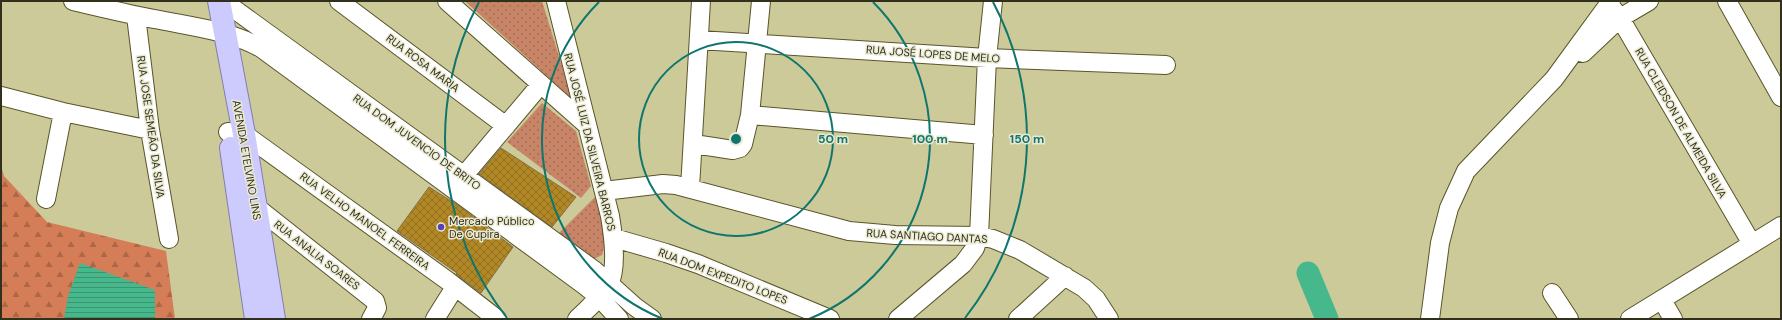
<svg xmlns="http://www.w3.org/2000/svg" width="1782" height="320" font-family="'DM Sans',sans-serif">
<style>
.forest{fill:url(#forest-firs)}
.park{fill:url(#park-dots)}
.water{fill:url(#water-rules)}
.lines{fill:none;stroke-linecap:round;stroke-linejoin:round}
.river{stroke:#47b78c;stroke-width:23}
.building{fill:url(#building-cross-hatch);stroke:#847046}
.minor-casing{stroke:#595529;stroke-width:20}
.major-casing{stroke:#807fad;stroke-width:24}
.minor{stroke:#fff;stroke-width:18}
.major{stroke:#cdcbfd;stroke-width:22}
.ring{fill:none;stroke:#0f766e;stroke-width:2}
.poi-dot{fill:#5542b9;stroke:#eae9d1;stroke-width:1.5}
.labels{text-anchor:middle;stroke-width:3;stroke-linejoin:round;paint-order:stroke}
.street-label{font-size:11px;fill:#31301d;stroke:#eae9d1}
.poi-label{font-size:11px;fill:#31301d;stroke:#eae9d1;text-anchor:start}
.centre{fill:#0f766e;stroke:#eae9d1;stroke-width:2}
.ring-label{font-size:12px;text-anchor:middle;font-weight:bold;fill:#0f766e;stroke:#eae9d1;stroke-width:3;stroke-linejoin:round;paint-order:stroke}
</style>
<defs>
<pattern id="forest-firs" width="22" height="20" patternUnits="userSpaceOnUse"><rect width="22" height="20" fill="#d47d56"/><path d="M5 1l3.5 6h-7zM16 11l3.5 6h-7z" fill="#ad6747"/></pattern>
<pattern id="park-dots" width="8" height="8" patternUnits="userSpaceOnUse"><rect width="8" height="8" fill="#c78467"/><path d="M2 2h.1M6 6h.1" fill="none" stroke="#a26c54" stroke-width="1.8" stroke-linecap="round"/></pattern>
<pattern id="water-rules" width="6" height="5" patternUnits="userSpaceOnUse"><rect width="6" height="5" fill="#47b78c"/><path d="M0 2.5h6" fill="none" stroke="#3c9572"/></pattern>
<pattern id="building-cross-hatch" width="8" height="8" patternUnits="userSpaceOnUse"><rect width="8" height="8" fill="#b18825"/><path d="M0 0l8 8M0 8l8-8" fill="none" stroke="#91701f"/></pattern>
</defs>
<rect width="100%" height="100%" fill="#cdca9a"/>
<path class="forest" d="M1,165L4,176L47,222L166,251L175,319H1Z"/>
<path class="park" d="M470,1H542L572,99L466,2Z
M542,103L576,131L591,186L581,198L507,142Z
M597,195L606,240L602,255L594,259L558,234Z"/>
<path class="water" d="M80,263L155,290V319H64L68,296Z"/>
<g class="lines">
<path class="river" d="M1308,273L1327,319"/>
</g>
<path class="building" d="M501,148L576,197L552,227L479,174Z
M429,187L459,206L513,247L481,293L456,274L457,273L397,231Z"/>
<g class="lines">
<defs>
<path id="minor" d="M73,1C102,8 131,15 160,20C195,27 230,31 261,48L584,285L599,297L619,319
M223,1L594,270L634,306L652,319
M339,1L506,126
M447,1L587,125
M556,1L610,216C613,234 618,268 609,284C602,297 587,309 577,319
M1727,1L1781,97
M1609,4L1620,18L1752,244
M136,16L150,130L169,239
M699,40L987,58L1166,65
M1583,53L1620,18L1649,1
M1,96L63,112L150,130
M750,115L984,135
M228,132L244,134L448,281L497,319
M694,144L733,150L740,148L743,144L750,115L761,1
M456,185L541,84
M690,188L701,1
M604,191L663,184L676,185L849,231L895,235L979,236L993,239L1020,250L1084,288L1096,299L1109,319
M46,199L63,112
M255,206L375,301L377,308L371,319
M614,238L666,253L698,264L830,319
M1552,293L1569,319
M1662,300L1673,319
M435,319L455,287
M898,319L963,264L975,248L979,236L987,58L993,1
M1018,319L1065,276
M1430,319L1440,243L1449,208L1466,171L1554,79L1611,1
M1630,319L1781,226"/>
<path id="major" d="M219,1L244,134L274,319
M231,148L256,319"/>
</defs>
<use href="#minor" class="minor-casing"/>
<use href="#major" class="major-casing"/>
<use href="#minor" class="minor"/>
<use href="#major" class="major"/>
</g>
<g class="ring">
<circle cx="736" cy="139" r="97"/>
<path d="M663 319A194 194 0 0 1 599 2M873 2A194 194 0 0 1 809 319"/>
<path d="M507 318A291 291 0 0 1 479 2M993 2A291 291 0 0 1 965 318"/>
</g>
<circle class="poi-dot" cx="441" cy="227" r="4"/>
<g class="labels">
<g class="street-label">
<text transform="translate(933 54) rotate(4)" y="4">RUA JOSÉ LOPES DE MELO</text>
<text transform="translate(423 63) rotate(37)" y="4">RUA ROSA MARIA</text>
<text transform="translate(1681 123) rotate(60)" y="4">RUA CLEIDSON DE ALMEIDA SILVA</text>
<text transform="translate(151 127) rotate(82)" y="4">RUA JOSE SEMEÃO DA SILVA</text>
<text transform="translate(417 142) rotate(36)" y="4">RUA DOM JUVENCIO DE BRITO</text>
<text transform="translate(590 142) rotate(76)" y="4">RUA JOSÉ LUIZ DA SILVEIRA BARROS</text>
<text transform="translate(247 160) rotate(80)" y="4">AVENIDA ETELVINO LINS</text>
<text transform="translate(365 221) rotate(36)" y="4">RUA VELHO MANOEL FERREIRA</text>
<text transform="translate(927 236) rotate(3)" y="4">RUA SANTIAGO DANTAS</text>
<text transform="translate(317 255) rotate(38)" y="4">RUA ANALIA SOARES</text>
<text transform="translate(723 276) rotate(21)" y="4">RUA DOM EXPEDITO LOPES</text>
</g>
<g class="poi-label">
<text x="449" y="225">Mercado Público<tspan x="449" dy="13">De Cupira</tspan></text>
</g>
</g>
<circle cx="736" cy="139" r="6" class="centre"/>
<g class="ring-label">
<text x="833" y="143">50 m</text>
<text x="930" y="143">100 m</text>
<text x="1027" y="143">150 m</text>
</g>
<rect width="1782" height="320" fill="none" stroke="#31301d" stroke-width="4"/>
</svg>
